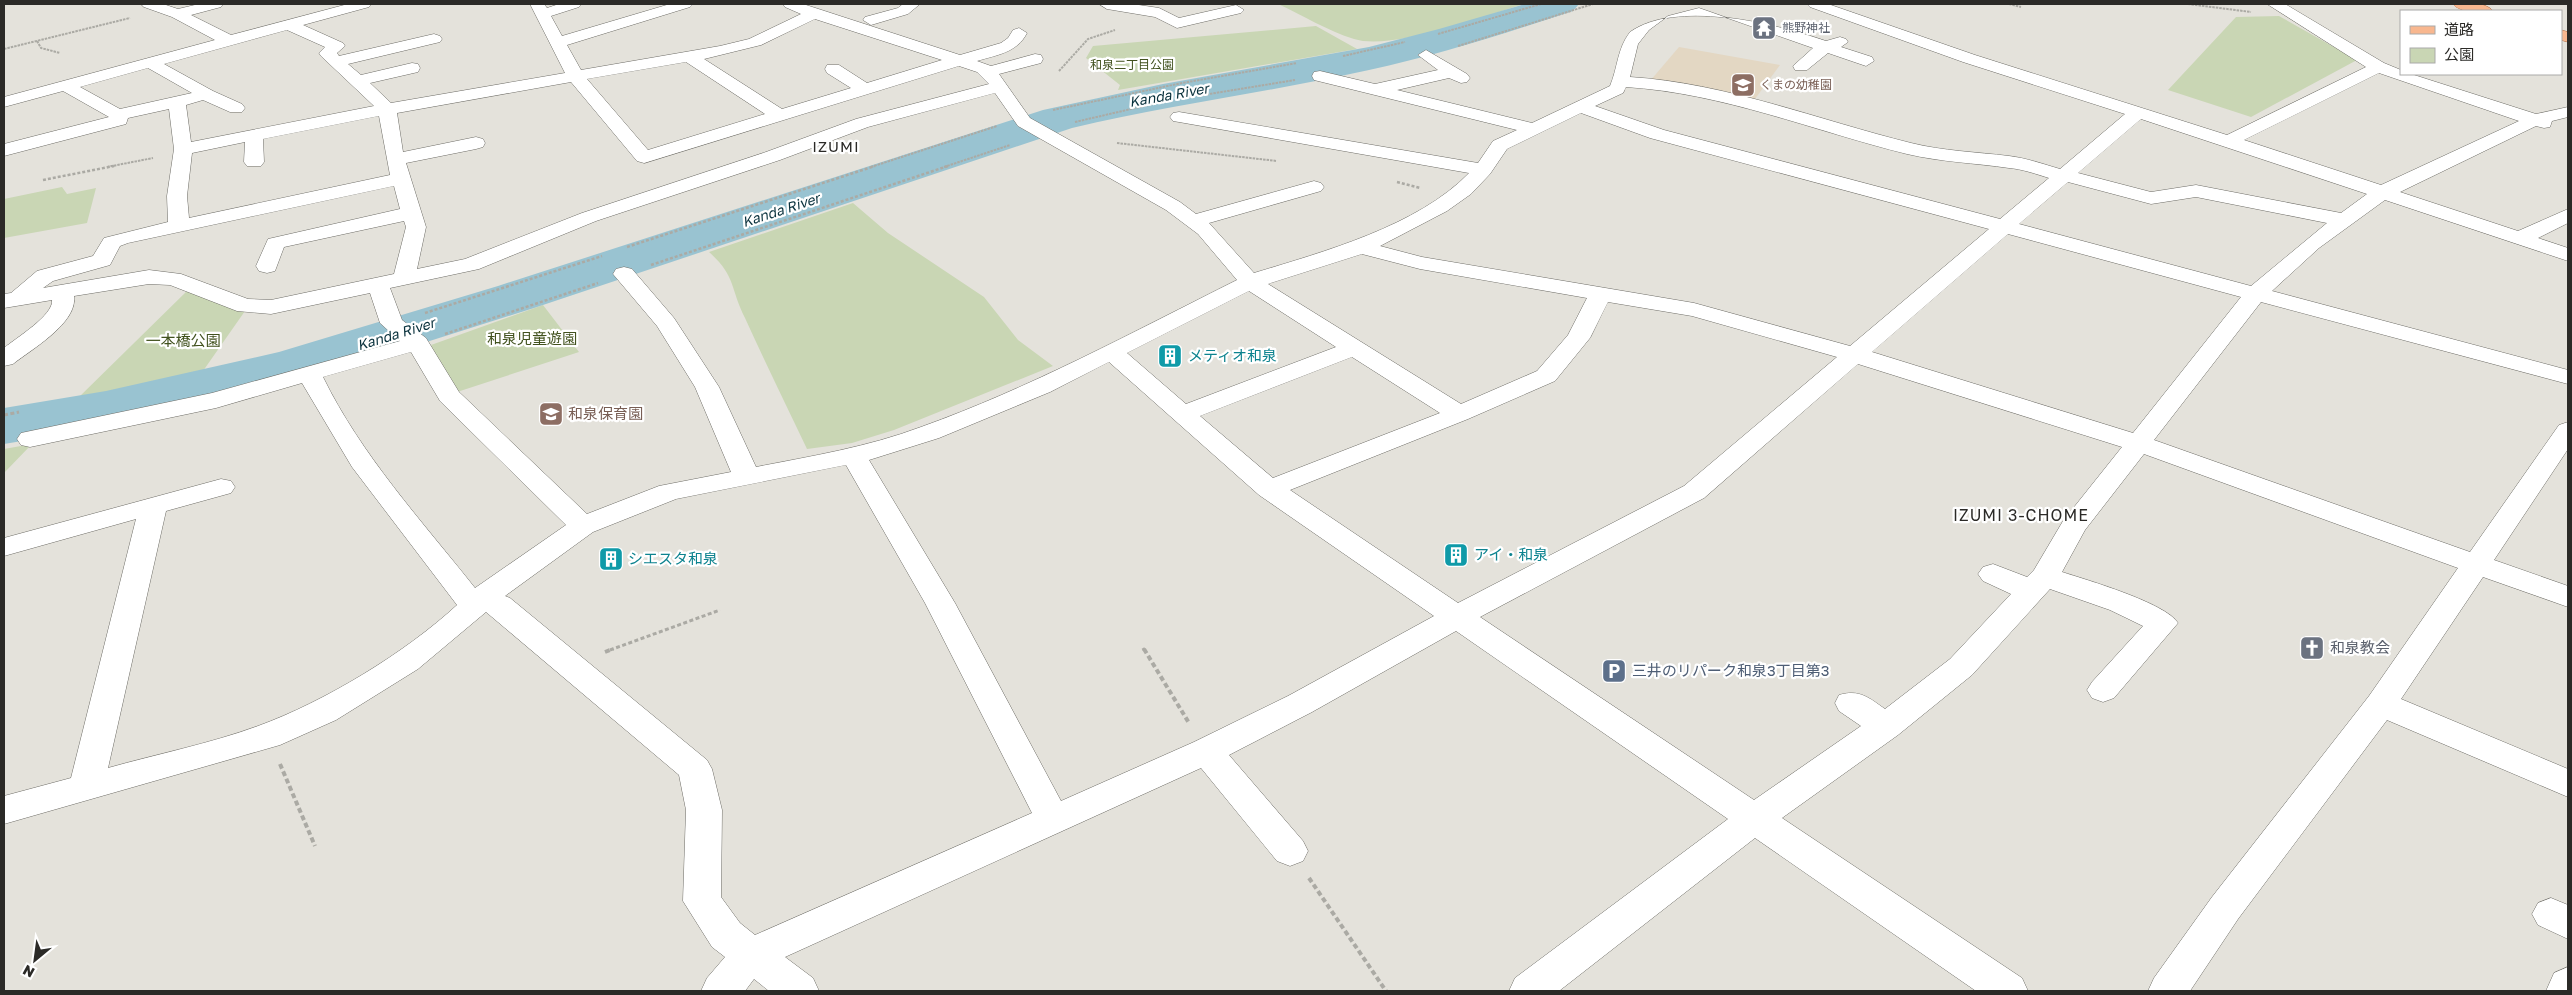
<svg xmlns="http://www.w3.org/2000/svg" width="2572" height="995" font-family="'Golos Text','Noto Sans JP',sans-serif">
<style>
.education{fill:#e3d7c3}
.green{fill:#c9d6b4}
.lines{fill:none;stroke-linecap:round;stroke-linejoin:round}
.river{fill:#99c3d1;fill-rule:evenodd}
.minor-casing{stroke:#6e6d67;stroke-width:1}
.major-casing{stroke:#ae663a;stroke-width:1}
.path-far3{stroke:#abaaa4;stroke-width:2;stroke-dasharray:2.5 1;stroke-linecap:butt}
.path-far2{stroke:#abaaa4;stroke-width:2.5;stroke-dasharray:3 2;stroke-linecap:butt}
.path-far1{stroke:#abaaa4;stroke-width:3;stroke-dasharray:4 2.5;stroke-linecap:butt}
.path{stroke:#abaaa4;stroke-width:4;stroke-dasharray:5 3;stroke-linecap:butt}
.minor{fill:#fff;fill-rule:evenodd}
.major{fill:#f8b78f;fill-rule:evenodd}
.labels{text-anchor:middle;stroke-width:4.5;stroke-linejoin:round;paint-order:stroke}
.far-worship-label{font-size:12px;fill:#5b616d;stroke:#fff;text-anchor:start}
.far-park-label{font-size:12px;fill:#42521f;stroke:#fff}
.far-education-label{font-size:12px;fill:#785e54;stroke:#fff;text-anchor:start}
.far-water-label{font-size:14px;font-style:italic;fill:#09313c;stroke:#fff}
.far-quarter-label{font-size:15px;letter-spacing:1px;fill:#2b2a27;stroke:#fff}
.park-label{font-size:15px;fill:#42521f;stroke:#fff}
.culture-label{font-size:15px;fill:#0d838f;stroke:#fff;text-anchor:start}
.education-label{font-size:15px;fill:#785e54;stroke:#fff;text-anchor:start}
.worship-label{font-size:15px;fill:#5b616d;stroke:#fff;text-anchor:start}
.service-label{font-size:15px;fill:#4e5e75;stroke:#fff;text-anchor:start}
.neighbourhood-label{font-size:16px;letter-spacing:1px;fill:#2b2a27;stroke:#fff}
</style>
<rect width="100%" height="100%" fill="#e4e2db"/>
<path class="education" d="M1679,47L1780,65L1752,103L1650,81Z"/>
<path class="green" d="M1278,4H1524C1484,16 1392,51 1354,39C1328,31 1302,15 1278,4Z
M2279,16L2357,60L2251,117L2168,90L2236,17Z
M1316,26L1357,49L1118,90L1120,85L1086,58L1093,46Z
M62,187L67,194L96,188L87,223L4,238V199Z
M853,203L888,233L984,297L1018,340L1053,366L894,430L852,443L807,449C786,405 765,362 745,318C730,288 736,276 709,252Z
M187,291L245,311L203,371L162,383L78,398Z
M543,305L579,352L454,393L431,345Z
M32,444L4,473V449Z"/>
<g class="lines">
<path class="river" d="M1525,4H1579L1573,11C1506,33 1439,55 1369,70C1270,92 1170,105 1072,128L534,308L313,378L106,427L4,444V408L106,391L279,352L498,286L1043,110L1163,84L1369,47L1439,29Z"/>
<defs>
<path id="minor" d="M141,4H163L178,9L199,4H223L221,7L191,15L231,35L348,4H371L369,7L303,25L343,43L345,46L337,53L339,56L434,34L440,36L442,39L440,42L348,64L361,75L412,63L418,64L420,68L418,72L370,83L391,103L565,73L530,4H544L547,8L559,4H581L579,7L551,16L562,36L670,4H693L690,7L567,45L581,70L720,46L749,39L801,14L785,7L783,4H803L960,55L1001,43L1008,38L1013,30L1019,28L1027,33C1017,53 996,55 977,61L991,66L1035,54L1041,55L1043,59L1041,63L999,74L1030,118L1180,202L1196,214L1314,181L1321,183L1324,187L1321,191L1209,223L1254,273C1323,252 1418,226 1469,173L1179,122L1173,121L1170,117L1173,113L1179,112L1478,163L1493,141L1517,130L1314,80L1312,76L1314,72L1320,71L1375,84L1438,70L1418,55L1426,50L1467,74L1470,78L1467,82L1461,83L1449,78L1397,90L1532,123L1610,86C1618,67 1617,49 1630,32C1676,0 1770,22 1826,41L1840,37L1846,39L1848,42L1841,47L1872,57L1874,61L1866,66L1828,53L1807,70H1795L1793,66L1813,48L1699,8L1668,16L1649,30L1638,44L1630,77C1726,83 1818,120 1911,143C1943,151 1976,152 2009,156C2026,158 2043,164 2060,169L2125,114L1963,62L1810,7L1807,4H1828L1975,55L2227,135L2366,67L2267,4H2285L2384,63L2401,70V74H2411L2536,114L2568,107V117L2552,121L2550,127L2544,128L2536,126L2400,192L2518,231L2568,209V223L2538,238L2568,248V261L2385,200L2319,248L2272,291L2568,370V384L2261,302L2154,440L2470,552L2559,425L2568,422V449L2494,560L2568,586V607L2483,577L2401,699L2568,769V797L2387,720L2238,919L2190,991H2148L2154,978L2212,897L2369,696L2458,568L2144,454L2085,530L2062,572C2087,580 2166,603 2178,623L2114,698L2103,702L2092,698L2087,690L2092,682L2143,626L2110,610L2050,589L1972,675L1898,735L1782,818L2022,978L2028,991H1976L1755,838L1559,991H1509L1515,978L1728,819L1456,631L1312,712L1229,755L1303,841L1308,851L1303,861L1290,866L1277,861L1201,768L785,957L813,978L819,991H769L754,979L745,991H701L707,978L725,957L712,947L683,901L686,810L679,775L486,612L418,669L336,720L280,745L4,824V796L71,778L136,519L4,556V538L221,479L231,481L235,487L231,493L166,511L108,768C157,754 209,744 258,726C324,702 405,653 457,605L352,467L302,383L216,408L30,447L21,445L17,439L21,433L212,393L400,341L380,323L370,293L271,314L237,311L170,285L149,284L74,296C78,323 32,349 13,364L4,366V348C16,338 54,315 52,300L4,308V294L11,293L37,271L93,256L104,238L168,222L167,196L174,149L169,109L128,118L126,124L4,156V144L109,117L63,91L4,107V97L215,40L172,17L144,7ZM815,19L942,60L867,83L839,65H827L825,69L827,73L851,88L782,109L704,59L761,45ZM287,30L325,47L319,53L321,56L374,106L191,142L186,105L203,100L230,112H242L245,108L242,104L213,91L164,64ZM686,62L765,114L648,150L587,79ZM959,66L977,72L989,84L856,119L766,152L582,213L465,259L417,269L426,227L406,163L476,149L483,147L485,143L483,139L476,137L403,152L397,113L571,82L637,161L644,163ZM148,68L192,93L120,109L80,87ZM2379,73L2519,121L2381,185L2244,140ZM1626,87C1723,93 1814,131 1907,154C1941,162 1975,163 2009,168C2022,169 2036,174 2049,178L2000,219L1664,130L1595,106L1623,93ZM995,93L1018,126L1166,210L1198,234L1237,280C1133,332 1030,388 921,427C868,447 812,456 756,467L719,387L674,318L632,269L624,267L616,269L613,274L657,326L695,387L731,472L659,486L587,514L459,392L426,338L402,320L390,288L479,269L596,221L780,160L868,127ZM1581,113L1650,138L1989,229L1850,346L1694,303L1422,257L1380,246L1447,211L1471,194L1490,174L1507,149ZM379,116L390,175L189,218L187,196L192,153L245,142L244,162L247,166H261L264,162L263,139ZM2141,119L2367,194L2341,213L2196,185L2151,192L2078,173ZM2068,182L2151,204L2196,197L2327,223L2251,286L2019,224ZM394,186L400,209L268,239L256,266L259,271L267,273L275,271L284,247L404,221L406,227L394,274L271,300L248,299L181,274L149,270L43,288L53,281L110,265L120,246L128,243ZM2008,234L2241,297L2133,433L1872,352ZM1362,254L1420,269L1587,298L1568,335L1537,371L1461,404L1268,284ZM1249,291L1336,347L1186,404L1127,353ZM1608,302L1692,316L1837,357L1684,486L1458,603L1290,490L1468,419L1555,381L1590,338ZM411,352L440,401L566,525L475,588C422,521 361,455 323,377ZM1352,357L1440,413L1273,478L1200,416ZM1109,362L1259,495L1434,616L1288,696L1194,742L1061,801L955,603L869,460L939,438L1050,392ZM1858,364L2122,447L2063,521L2034,570L2027,577L1993,564L1983,567L1978,574L1983,581L2011,594L1950,659L1885,709C1869,698 1860,689 1839,695L1835,703L1839,711L1861,726L1754,800L1480,617L1704,498ZM846,465L925,603L1032,813L755,935L740,923L721,897L722,810L712,769L707,760L510,598L505,596L593,532L676,499Z
M903,4H920L908,14L871,25L863,20L865,17L898,8Z
M1099,4H1132L1159,8L1179,18L1236,5L1244,10L1241,13L1177,28L1155,17L1107,9Z
M2551,898L2568,905V939L2538,925L2532,914L2538,903Z
M2568,967V991H2546L2554,973Z"/>
<path id="major" d="M2453,4C2464,3 2485,1 2493,11C2482,12 2461,14 2453,4Z
M2561,30L2568,32V42L2561,40Z"/>
</defs>
<use href="#minor" class="minor-casing"/>
<use href="#major" class="major-casing"/>
<path class="path-far3" d="M2009,4L2021,7
M2188,4L2251,12
M1438,34L1541,4
M37,41L41,48L60,53
M1458,46L1593,4
M4,49L130,18
M1343,56L1405,42
M1059,71L1088,39L1115,30
M1203,95L1295,80
M1053,110L1182,83L1297,63
M1075,122L1157,103
M1117,143L1277,161
M107,167L153,158
M871,167L997,126
M944,167L1010,145"/>
<path class="path-far2" d="M43,180L114,166
M1397,182L1420,188
M627,247L875,166
M651,265L948,166
M425,313L602,256
M445,334L598,283"/>
<path class="path-far1" d="M4,415L19,412
M1143,648L1144,650
M610,650L720,610"/>
<path class="path" d="M1144,649L1189,723
M605,652L613,649
M280,764L315,846
M1309,878L1386,991"/>
<use href="#minor" class="minor"/>
<use href="#major" class="major"/>
</g>
<defs>
<symbol id="temple-square" viewBox="-11 -11 22 22"><rect x="-9" y="-9" width="18" height="18" rx="4" fill="#6b7280" stroke="#fff"/><path d="M0-6L5-2H3V0L6.5 2.5H4V6H1.5V3h-3V6H-4V2.5H-6.5L-3 0V-2H-5Z" fill="#fff"/></symbol>
<symbol id="school-square" viewBox="-11 -11 22 22"><rect x="-9" y="-9" width="18" height="18" rx="4" fill="#8d6e63" stroke="#fff"/><path d="M0-5L7-2L0 1L-7-2ZM-4 1L0 2.5L4 1V4Q0 6-4 4Z" fill="#fff"/></symbol>
<symbol id="building-square" viewBox="-11 -11 22 22"><rect x="-9" y="-9" width="18" height="18" rx="4" fill="#0f9aa8" stroke="#fff"/><path d="M-4-6H4V6H1V3H-1V6H-4ZM-2.5-4.3h1.7v1.8h-1.7ZM.8-4.3h1.7v1.8H.8ZM-2.5-1h1.7V.8h-1.7ZM.8-1h1.7V.8H.8Z" fill="#fff"/></symbol>
<symbol id="church-square" viewBox="-11 -11 22 22"><rect x="-9" y="-9" width="18" height="18" rx="4" fill="#6b7280" stroke="#fff"/><path d="M-1.2-6h2.4v3.5h3.3v2.4h-3.3V6h-2.4V-.1h-3.3v-2.4h3.3Z" fill="#fff"/></symbol>
<symbol id="parking-square" viewBox="-11 -11 22 22"><rect x="-9" y="-9" width="18" height="18" rx="4" fill="#5c6f8a" stroke="#fff"/><path d="M-3.5-5.5H1a3.5 3.5 0 0 1 0 7H-1V5.5H-3.5ZM-1-3.4V-.6H.8a1.4 1.4 0 0 0 0-2.8Z" fill="#fff"/></symbol>
</defs>
<g fill-rule="evenodd">
<use href="#temple-square" x="1750" y="14" width="28" height="28"/>
<use href="#school-square" x="1729" y="71" width="28" height="28"/>
<use href="#building-square" x="1156" y="342" width="28" height="28"/>
<use href="#school-square" x="537" y="400" width="28" height="28"/>
<use href="#building-square" x="1442" y="541" width="28" height="28"/>
<use href="#building-square" x="597" y="545" width="28" height="28"/>
<use href="#church-square" x="2298" y="634" width="28" height="28"/>
<use href="#parking-square" x="1600" y="657" width="28" height="28"/>
</g>
<g class="labels">
<g class="far-worship-label">
<text x="1782" y="32">熊野神社</text>
</g>
<g class="far-park-label">
<text x="1132" y="69">和泉二丁目公園</text>
</g>
<g class="far-education-label">
<text x="1760" y="89">くまの幼稚園</text>
</g>
<g class="far-water-label">
<text transform="translate(1169 95) rotate(-10)" y="5">Kanda River</text>
<text transform="translate(781 210) rotate(-18)" y="5">Kanda River</text>
<text transform="translate(396 334) rotate(-17)" y="5">Kanda River</text>
</g>
<g class="far-quarter-label">
<text x="836" y="152">IZUMI</text>
</g>
<g class="park-label">
<text x="532" y="344">和泉児童遊園</text>
<text x="183" y="346">一本橋公園</text>
</g>
<g class="culture-label">
<text x="1188" y="361">メティオ和泉</text>
<text x="1474" y="560">アイ・和泉</text>
<text x="628" y="564">シエスタ和泉</text>
</g>
<g class="education-label">
<text x="568" y="419">和泉保育園</text>
</g>
<g class="worship-label">
<text x="2330" y="653">和泉教会</text>
</g>
<g class="service-label">
<text x="1632" y="676">三井のリパーク和泉3丁目第3</text>
</g>
<g class="neighbourhood-label">
<text x="2021" y="521">IZUMI 3-CHOME</text>
</g>
</g>
<rect width="2572" height="995" fill="none" stroke="#2b2a27" stroke-width="10"/>
<rect x="2400" y="10" width="162" height="65" fill="#ffffff" stroke="#aaaaa9"/>
<rect x="2410" y="26" width="25" height="8" fill="#f8b78f" stroke="#aaaaa9"/>
<text x="2444" y="35" font-size="15" fill="#2b2a27">道路</text>
<rect x="2410" y="48" width="25" height="15" fill="#c9d6b4" stroke="#aaaaa9"/>
<text x="2444" y="60" font-size="15" fill="#2b2a27">公園</text>
<g transform="translate(35 960) rotate(209)" stroke="#ffffff" stroke-width="4" paint-order="stroke">
<path d="M0-4L9 19L0 12L-9 19Z" fill="#2b2a27"/>
<text y="-8" font-size="14" font-weight="bold" text-anchor="middle" fill="#2b2a27">N</text>
</g>
</svg>
